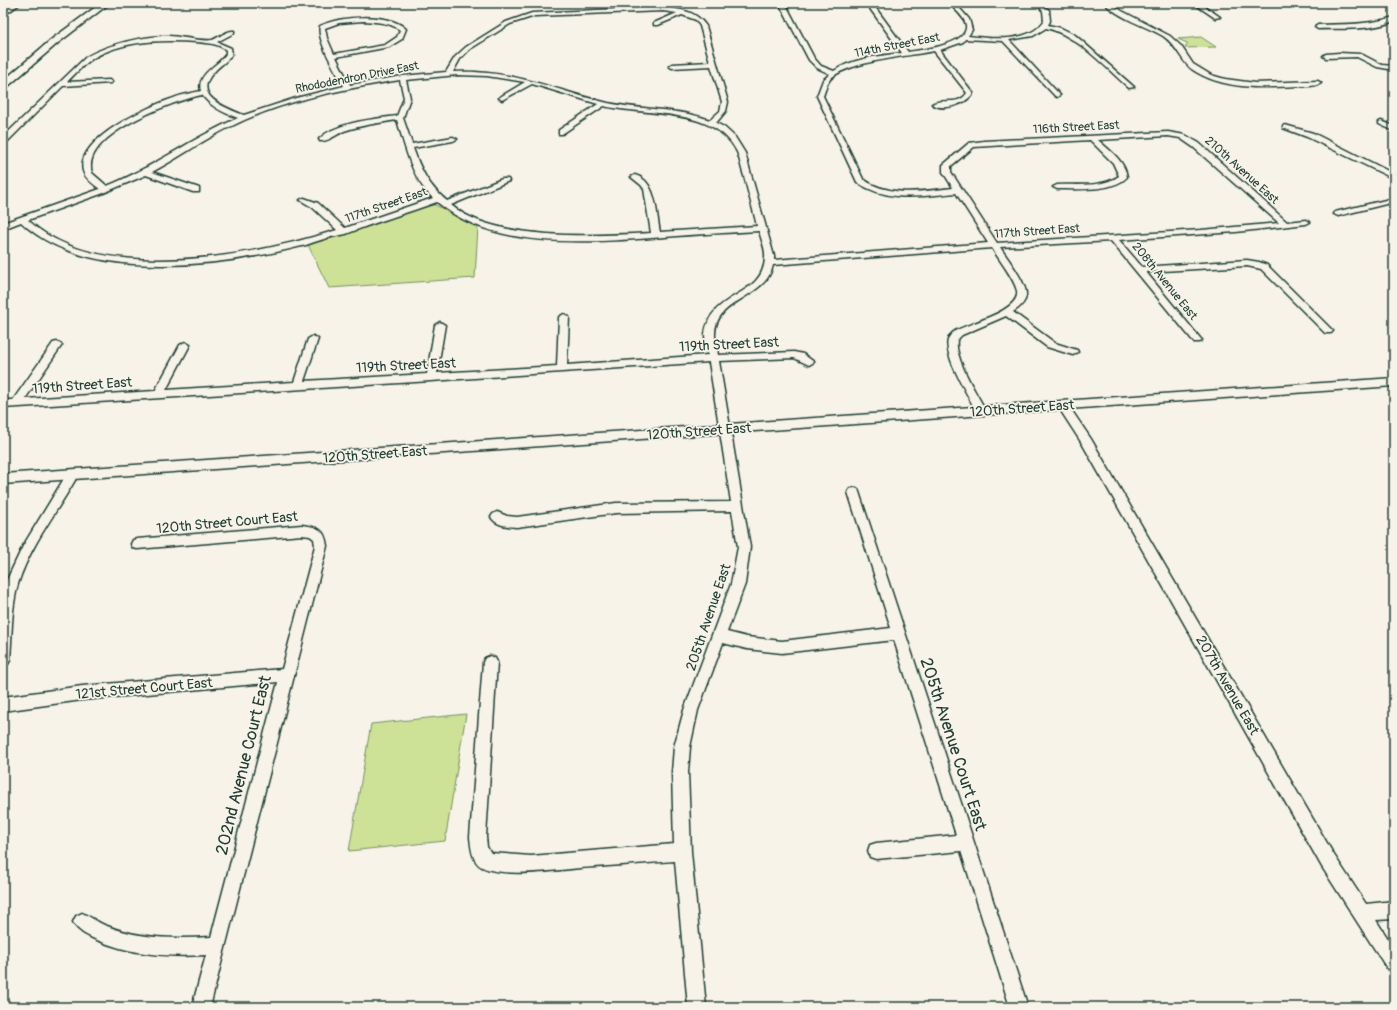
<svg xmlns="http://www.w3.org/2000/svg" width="1397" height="1010" font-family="Pangolin,sans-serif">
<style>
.green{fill:#cde297;stroke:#769066}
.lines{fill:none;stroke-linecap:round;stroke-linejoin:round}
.minor-casing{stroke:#1f3d34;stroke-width:3}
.tertiary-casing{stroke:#1f3d34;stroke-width:3}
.secondary-casing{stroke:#1f3d34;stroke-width:3}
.minor{fill:#f7f3e8;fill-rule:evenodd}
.tertiary{fill:#f7f3e8;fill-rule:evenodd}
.secondary{fill:#f7f3e8;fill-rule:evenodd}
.labels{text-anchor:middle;stroke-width:3.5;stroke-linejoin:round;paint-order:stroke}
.far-street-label{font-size:12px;fill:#1f3d34;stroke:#f7f3e8}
.street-label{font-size:14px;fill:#1f3d34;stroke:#f7f3e8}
.near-street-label{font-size:17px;fill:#1f3d34;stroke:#f7f3e8}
</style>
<rect width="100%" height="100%" fill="#f7f3e8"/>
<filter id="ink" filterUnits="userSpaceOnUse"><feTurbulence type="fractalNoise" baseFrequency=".025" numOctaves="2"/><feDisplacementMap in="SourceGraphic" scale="8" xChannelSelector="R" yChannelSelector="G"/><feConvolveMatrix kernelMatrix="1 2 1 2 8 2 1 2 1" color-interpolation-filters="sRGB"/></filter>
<g filter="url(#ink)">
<path class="green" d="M1201,37L1216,47L1185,48L1187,45V43L1178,39Z
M431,205H435L478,226L475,278L329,288L308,245L361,229Z
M466,714L445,841L349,851L371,724Z"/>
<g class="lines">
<defs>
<path id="minor" d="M15,3H21L3,16V11Z
M779,3H785L814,58L821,66L834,71C853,58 880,56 902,53L866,3H872L908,52C921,50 969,45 966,25C964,16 955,10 949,3H955L969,19L972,30L968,36C991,39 1030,43 1044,21L1043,11L1040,8L1043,6L1049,10L1050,21L1048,25L1061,28L1075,35L1134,87L1129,88C1105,67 1077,35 1046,28L1033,36L1009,40L1059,94L1060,95L1057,97L1055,96L1003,41L965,39L963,42L940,50L973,93C967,104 943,112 932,104C942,97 958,107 967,93L934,51C911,56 841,62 829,81C826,85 825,92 823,96L863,179C890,198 923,191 953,188L943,172V165L969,143L984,141L1168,132L1185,135L1199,143L1287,222L1306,220L1310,222L1306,224L1236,232L1119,240L1142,267L1247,260L1259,262L1267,265L1333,331L1331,333H1325L1261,269L1247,266L1146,272L1200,338L1202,340L1200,342H1194L1111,241L1000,247C1007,258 1027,283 1026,295C1026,302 1019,308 1013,312L1055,343L1077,350L1078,352L1073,355L1047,347L1006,316L962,335L957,340C954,359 977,394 986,411L985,414H977L976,411C969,397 943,354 948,340C949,336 952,333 955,331C969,323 1021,311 1017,291C1014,278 999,260 992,248L773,265C766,300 713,298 715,336C715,342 717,349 718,355L794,352L803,354L814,362L809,365L794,358L719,361L750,547L745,584L727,632L747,637L782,641L891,628L848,492L850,489L854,488L858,489L1028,1007H1010L961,851L876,859L870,857L868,851L870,845L876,843L956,835L894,640L782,653L747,649L723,643L698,710L690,747L688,772L691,852L706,1007H688L675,861C644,863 613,866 581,868C556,870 504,878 482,867C472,862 471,847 470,837L483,662L485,658L490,656L495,658L497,662L486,837L487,847L491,853L531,856L674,844L672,772L674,747L684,710L731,584L738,547L732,511L616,513L517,527C508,526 496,526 491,517L493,514L497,512L507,516L517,517L616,503L731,502L709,362L431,381L3,408V400H13L53,343L57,342L62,345L25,399L155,391L180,345L185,342L190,345L166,390L294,382L308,339L313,336L318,339L304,381L427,374L435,325L440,322L445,325L437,373L557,366L559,317L564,314L569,317L567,365L708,355C707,349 705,340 705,334C711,290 763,299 765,258C766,249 761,239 759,231C727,233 696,234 665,237C594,242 495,252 437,202C407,213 375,222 346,234C345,234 342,235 341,235C329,237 317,241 306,245C225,266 87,285 21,222L3,229V223L100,189C95,185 85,179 83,171C75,140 147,107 171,99C180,95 191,93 201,91C196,74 218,66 226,54V50C218,43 206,43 197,42C166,40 132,40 103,53C88,59 78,71 67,82L109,80L112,82L111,83L63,86L6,143H3V137L86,57C109,44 142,36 169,36C180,36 202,42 212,40C219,38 226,30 234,31V33L217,42L231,48L232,54C227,62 220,65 214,72C191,96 226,108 244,115L296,98L344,86C337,73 316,40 320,26C340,16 388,12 406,29L402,39L389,47L336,57L350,85L402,76L446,72L455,57L466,47L506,22L532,13L663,7C681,10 695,10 706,26L728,102L726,111L716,123L724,127L735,137L745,153L774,256V260L988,243L956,193C922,196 887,203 857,182L817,96L823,80L830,74L817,68L809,60ZM663,11L677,13L654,23V25H658L682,15L696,20L700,26L710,62L672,64L669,66L672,68L711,66L722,102L720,111L710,120C677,108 642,110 608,103C553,90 513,69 453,72L460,59L470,49L510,24L535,16ZM363,21C376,22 389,22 400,30L397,37L385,45L334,54L327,38L325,28L339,23ZM457,75L487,76L525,82L500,97L499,98L502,100L532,84L598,104L559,130V134H562L604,106C645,116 716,107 737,152C740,159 741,168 744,176C748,192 753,209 757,226L660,232C656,213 657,181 635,175L631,177L641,185L644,189L651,233C598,236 494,242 451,205L509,181L508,179H502L447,201C429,186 421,171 413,148L453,141L457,139L453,137L412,144L403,118L410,98L406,80ZM400,80L404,98L397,116C375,119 336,122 319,139L320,141C328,142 337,134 344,131C361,125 379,123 397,120C405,146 412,180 433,198L345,228L318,203L304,198L300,200L312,207L337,230C254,256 98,286 28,220L101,194L146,175L193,192H199V188L152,172C179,158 204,139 232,126C284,100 343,89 400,80ZM202,95C211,107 224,113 238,118C192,138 153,168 107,186L92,173C80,135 173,101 202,95ZM1168,136L1180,138L1193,147L1279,223L1201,230L997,243L951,172V166L974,147L1090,140L1113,163L1119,176C1102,188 1077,184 1057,185L1053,187L1057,189C1076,189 1113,192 1127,177C1125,161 1109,150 1098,140Z
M1104,3H1110L1122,11L1170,36L1181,46L1193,64L1211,75L1225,79L1255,83L1318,81L1321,83C1316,87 1305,86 1298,86C1263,88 1223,90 1193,70C1181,62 1178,46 1163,36C1144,25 1120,19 1104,3Z
M1193,3H1200L1220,17L1215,18Z
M1394,17V21C1371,31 1342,28 1318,29L1315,27L1318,25C1344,24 1369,25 1394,17Z
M1339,53L1361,54L1382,65L1394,66V70L1377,67L1357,57L1326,58L1323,56L1326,54Z
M1381,121L1394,126V131L1379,124V122Z
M1285,125L1313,133L1394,174V179L1307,137L1283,128V126Z
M1394,198V202L1338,216L1334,214L1335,212Z
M1062,401L1066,402L1091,439L1334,855L1366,904L1394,901V919L1376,920L1394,948V973L1388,970L1322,867L1083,445L1057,405L1058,402Z
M72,471L76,472L78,475C58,511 30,545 18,584C11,609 12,635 10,660L8,664L3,666V594L5,584L23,546L68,472Z
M302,525C318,527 325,529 327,546L210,1007H192L206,955C168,957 132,955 97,940C88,936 77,931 73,922L76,916L82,913C91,917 98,923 107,926C139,939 176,939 211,937L278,682L82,700L3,711V697L82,686L282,669L315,546L314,539L310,536L302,535L137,549L133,548L131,544L133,540L137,539Z"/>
<path id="tertiary" d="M1394,378V386L3,484V474Z"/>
<path id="secondary" d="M101,3H110L58,43L6,88L3,89V81L52,39Z"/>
</defs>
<use href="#minor" class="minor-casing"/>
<use href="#tertiary" class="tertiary-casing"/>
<use href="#secondary" class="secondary-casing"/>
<use href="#minor" class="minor"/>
<use href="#tertiary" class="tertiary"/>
<use href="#secondary" class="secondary"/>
</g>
</g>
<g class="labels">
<g class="far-street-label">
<text transform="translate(897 45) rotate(-11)" y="4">114th Street East</text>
<text transform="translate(357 77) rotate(-11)" y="4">Rhododendron Drive East</text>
<text transform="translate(1076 127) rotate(-3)" y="4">116th Street East</text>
<text transform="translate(1242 170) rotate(42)" y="4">210th Avenue East</text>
<text transform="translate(386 205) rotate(-19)" y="4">117th Street East</text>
<text transform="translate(1037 231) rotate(-4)" y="4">117th Street East</text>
<text transform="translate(1165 281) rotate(51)" y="4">208th Avenue East</text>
</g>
<g class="street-label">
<text transform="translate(729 344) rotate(-3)" y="5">119th Street East</text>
<text transform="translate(406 365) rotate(-3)" y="5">119th Street East</text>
<text transform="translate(82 385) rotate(-4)" y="5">119th Street East</text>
<text transform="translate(1022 408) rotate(-4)" y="5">120th Street East</text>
<text transform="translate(699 431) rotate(-4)" y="5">120th Street East</text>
<text transform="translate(375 454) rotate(-4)" y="5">120th Street East</text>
<text transform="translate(227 522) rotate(-5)" y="5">120th Street Court East</text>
<text transform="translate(708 617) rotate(-71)" y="5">205th Avenue East</text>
<text transform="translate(1228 685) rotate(60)" y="5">207th Avenue East</text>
<text transform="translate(144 688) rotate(-5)" y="5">121st Street Court East</text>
</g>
<g class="near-street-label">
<text transform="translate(954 744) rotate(72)" y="6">205th Avenue Court East</text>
<text transform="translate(243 765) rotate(-76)" y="6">202nd Avenue Court East</text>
</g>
</g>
<rect width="1397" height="1010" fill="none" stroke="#f7f3e8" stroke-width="16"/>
<rect x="8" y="8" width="1381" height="994" fill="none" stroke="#1f3d34" stroke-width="1.5" filter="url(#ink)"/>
</svg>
